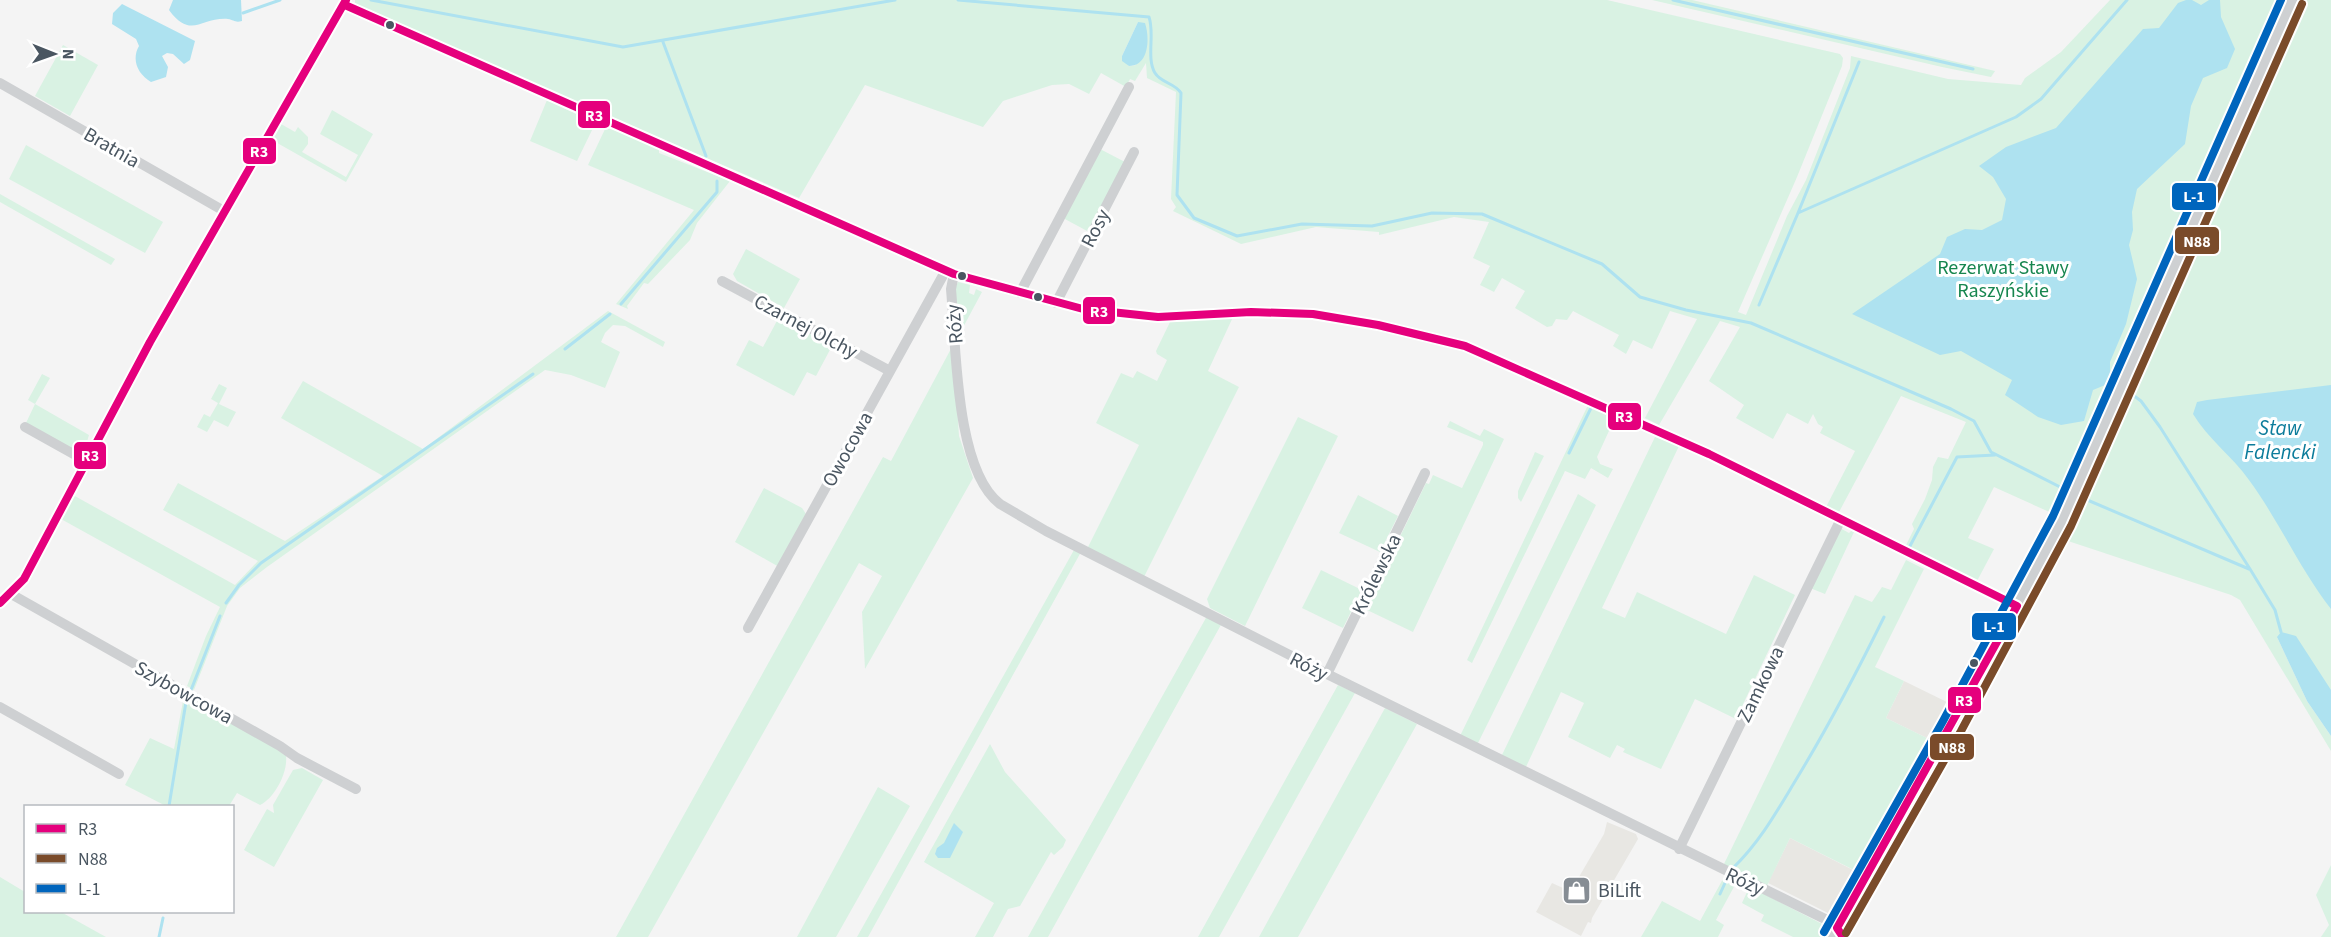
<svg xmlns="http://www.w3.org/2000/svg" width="2331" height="937" font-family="'Source Sans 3',sans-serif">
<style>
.commercial{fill:#e8e7e3}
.green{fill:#d9f2e3;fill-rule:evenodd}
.water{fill:#aee2f0}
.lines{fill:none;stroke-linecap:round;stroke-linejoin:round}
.stream{stroke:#aee2f0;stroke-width:3}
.minor{stroke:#ced0d2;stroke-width:10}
.tertiary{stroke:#ced0d2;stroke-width:14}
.bus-1-casing{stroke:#fff;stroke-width:12}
.bus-2-casing{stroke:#fff;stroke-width:12}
.bus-3-casing{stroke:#fff;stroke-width:12}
.bus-1{stroke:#e5007d;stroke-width:8}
.bus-2{stroke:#7a4b2a;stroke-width:8}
.bus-3{stroke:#0065bd;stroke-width:8}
.bus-dot{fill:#4a5661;stroke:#fff;stroke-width:2}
.labels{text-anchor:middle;stroke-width:6;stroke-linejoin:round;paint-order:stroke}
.street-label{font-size:20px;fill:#4a5661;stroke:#fff}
.park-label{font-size:20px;fill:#17864f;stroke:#fff}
.poi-label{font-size:20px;fill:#4a5661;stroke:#fff;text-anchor:start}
.water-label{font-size:21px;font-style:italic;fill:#0c7c9b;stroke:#fff}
.line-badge{stroke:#fff;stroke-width:2}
.badge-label{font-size:16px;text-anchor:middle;font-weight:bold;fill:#fff}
</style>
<rect width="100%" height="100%" fill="#f4f4f4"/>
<path class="commercial" d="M1904,681L1953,705L1933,741L1886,718Z
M1607,822L1636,834L1638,839L1592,918L1591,923L1588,922L1581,936L1536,912L1552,883L1563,888L1569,878L1576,882L1604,834Z
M1790,838L1857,872L1835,912L1830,914L1768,883Z"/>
<path class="green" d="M355,0H1607L1840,54L1843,58L1842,66L1797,177L1738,312L1746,315L1787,216L1806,180L1850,68L1851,56L1948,79L2021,85L2025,78L2061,52L2110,0H2287L2070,493L2056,515L1994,487L1968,538L1994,549L1977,581L1905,547L1914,529L1912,524L1925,499L1932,480L1933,467L1938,457L1948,459L1966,422L1901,396L1839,512L1826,507L1855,451L1820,433L1823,427L1818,424L1813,414L1808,424L1787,413L1773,439L1736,418L1744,405L1709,381L1740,327L1720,321L1659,425L1645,418L1697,319L1670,311L1652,349L1633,340L1626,354L1613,346L1619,335L1573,311L1567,320L1556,319L1552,326L1547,327L1515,308L1525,291L1502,278L1494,292L1480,285L1490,266L1473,258L1489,222L1454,217L1379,235V232L1316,227L1241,244L1173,211L1176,207L1171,199L1176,92L1147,78L1146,63L1135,81L1130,79L1126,87L1101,73L1089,94L1069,84L1052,85L1003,101L983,127L865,85L799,198L355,6ZM1138,22L1136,65L1129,66L1122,56Z
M1652,0H1692L1995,71L1991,77L1942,67Z
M2301,0H2331V699L2277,637L2307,701L2331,736V751L2240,600L2231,595L2062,539Z
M63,45L98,65L70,116L35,96Z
M547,100L593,122V128L577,161L530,141Z
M332,110L373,134L346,182L272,140L281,124L295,132L298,127L308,137V144L302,152L346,177L358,155L320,134Z
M606,127L659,148V153L730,181L697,223L690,240L648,284L644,283L627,306L628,309L616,304L694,210L588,165Z
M26,145L163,222L145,253L9,179Z
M1100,149L1125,162L1089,232L1063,218Z
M0,194L115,259L111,265L0,202Z
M746,249L800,279L784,308L737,281L733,274Z
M958,282L970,285L969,293L974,295L976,289L982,292L960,333L954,291Z
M608,311L665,342L663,347L625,326L613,325L605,333L601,342L620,352L605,388L571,375L545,370L267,567L240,588L227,606L194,690L187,686L206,636L220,607L61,519L73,495L235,585L258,561L163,510L178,483L285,541L383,476L281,418L303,381L423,449Z
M779,317L832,346L816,376L807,372L794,396L736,365L749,340L763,347Z
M1233,317L1208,371L1239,387L1143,579L1087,549L1139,445L1096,423L1121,373L1133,378L1137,371L1157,381L1167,360L1157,354L1156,351L1170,322Z
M953,345L959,436L973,478L865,669L862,612L882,576L859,563L648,937H616L883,457L891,461Z
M42,374L50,378L35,404L89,435L83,455L26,423L35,404L28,400Z
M219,384L227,388L219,404L236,412L228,427L214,420L207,432L197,427L204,414L210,417L218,403L211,399Z
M1588,405L1608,413V417L1614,420L1597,457L1600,464L1613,469L1608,478L1591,468L1585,479L1565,471L1472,663L1467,660Z
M1298,417L1338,436L1245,626L1210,608L1207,599Z
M1450,421L1480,436L1484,429L1504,439L1413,632L1365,609L1426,483L1429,484L1433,475L1462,488L1483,445V442L1447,427Z
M1655,437L1679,446L1602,608L1625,618L1637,592L1726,634L1754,575L1795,595L1736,719L1695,699L1661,769L1623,752L1625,749L1617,745L1610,758L1568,737L1584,703L1561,692L1525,769L1501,757Z
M1535,452L1544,456L1521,502L1518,498V491Z
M764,488L802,508L806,514L779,567L735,542Z
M1578,494L1596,505L1477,745L1460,736Z
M1358,495L1398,516L1380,552L1339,533Z
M1840,528L1849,533L1851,531L1854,532L1825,594L1810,588Z
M1074,550L1081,552L868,937H857Z
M1906,560L1924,569L1875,667L1904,681L1886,718L1933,741L1860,873L1790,838L1766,888L1723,866L1855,595L1872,602L1882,587L1891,590Z
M1321,570L1362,590L1343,628L1302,608Z
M1207,616L1222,623L1048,937H1028Z
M1338,685L1355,693L1219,937H1198Z
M184,696L266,741L286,756C288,772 275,798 260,805L237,793L229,806H166L125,785L150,738L174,749Z
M1385,708L1417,724L1298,937H1259Z
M990,744L1005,772L1066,840L1063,847L1054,855L1051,852L1020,906L1008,909L993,937H975L994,903L924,862Z
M302,768L323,780L274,867L244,850L267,809L274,813L273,805L293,770Z
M878,787L910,806L836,937H797Z
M2331,865V937H2321L2329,925L2316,895Z
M0,877L25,892L26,912H61L106,937H0Z
M1724,877L1736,883L1716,920L1724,925L1718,937H1641L1662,901L1700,921Z
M1754,889L1826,926L1827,928L1823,937H1793L1761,921L1764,915L1742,903L1747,892Z"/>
<path class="water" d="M173,0H241L242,21C235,23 234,20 228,19C201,17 191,40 169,10Z
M2186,0H2192L2201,5L2209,0H2220L2221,17L2235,49L2227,68L2203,78L2191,106L2185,144L2137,189L2132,212L2133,230L2129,245L2137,279L2126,324L2110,362V383L2093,390L2084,421L2061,425L2038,417L2005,395L2012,380L1961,351L1940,355L1852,314L1940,254L1947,237L1965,229L1982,230L2002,220L2006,199L1993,177L1979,166L2006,147L2056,128L2143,29L2159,28L2178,3Z
M122,4L195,41L190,60L184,64L173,54L167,53L162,56L168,67L166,77L151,82C138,74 131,60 139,46L136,39L112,24L113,13Z
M1138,22L1145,23C1150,38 1149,66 1129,66L1122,61V56Z
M2331,385V609C2300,569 2279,521 2249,480C2232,456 2208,439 2193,414L2197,402L2207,400Z
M2281,632L2296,636L2331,690V736L2307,701L2277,637Z
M954,823L963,832L950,858H938L935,854L937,848L944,843Z"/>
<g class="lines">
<path class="stream" d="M371,0L623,47L895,0
M958,0L1149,17C1155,34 1146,58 1155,73C1161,83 1175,83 1181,93L1177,195L1194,218L1237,236L1302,224L1372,226L1432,213L1482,214L1602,264L1640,297L1686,310L1751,323L1951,409L1974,421L1991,452L2064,489
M1673,0L1973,69
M243,13L280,0
M663,42L706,156
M1798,213L1859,62
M621,304L717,192V181
M1759,305L1798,213L2016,117L2041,99L2127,0
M565,349L610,314
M2110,383L2114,385
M2133,395L2141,401L2160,427L2250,569L2275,610L2281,632
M1569,453L1591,408
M2085,499L2249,569
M1910,546L1957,457L1995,455
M226,603L239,585L261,563L533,374
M191,690L220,616
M169,806L186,702
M1733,868C1759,843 1776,813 1794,783C1827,729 1856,674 1884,617
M1720,894L1725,883
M159,937L163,918"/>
<path class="minor" d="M345,5L954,274L1083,309L1158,317L1251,312L1313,314L1378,325L1465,346L1709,454L2017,606
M0,83L224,211
M954,274L951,289C956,344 955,470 1000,504L1046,531L1327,674L1827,920L1837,928
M722,281L890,371
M1020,293L1129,87
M1056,303L1134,152
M25,427L86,461
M11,594L280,746L297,758L356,789
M0,603L24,579L150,342L346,0
M748,628L946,270
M1327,674L1425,473
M0,707L119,774
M1679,849L1841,519"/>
<path class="tertiary" d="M1833,937L1952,726L2062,521L2292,0"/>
<defs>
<path id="bus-1" d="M345,5L954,274L1083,309L1158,317L1251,312L1313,314L1378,325L1465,346L1709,454L2017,606L1837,928L1843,937
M0,603L24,579L150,342L346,0"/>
<path id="bus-2" d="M1846,933L1961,731L2071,526L2302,4"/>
<path id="bus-3" d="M1824,932L1943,721L2053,516L2281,0"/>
</defs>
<use href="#bus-1" class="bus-1-casing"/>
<use href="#bus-2" class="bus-2-casing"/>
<use href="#bus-3" class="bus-3-casing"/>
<use href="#bus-1" class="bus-1"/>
<use href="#bus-2" class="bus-2"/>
<use href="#bus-3" class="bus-3"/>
</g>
<defs>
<symbol id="shop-square" viewBox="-11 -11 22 22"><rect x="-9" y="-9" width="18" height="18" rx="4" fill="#868d94" stroke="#fff"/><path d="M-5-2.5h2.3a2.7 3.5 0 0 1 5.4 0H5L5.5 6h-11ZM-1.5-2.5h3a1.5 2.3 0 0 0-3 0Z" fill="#fff"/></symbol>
</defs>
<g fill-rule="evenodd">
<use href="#shop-square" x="1560" y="874" width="33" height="33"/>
</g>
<g class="bus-dot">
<circle cx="390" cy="25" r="5"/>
<circle cx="962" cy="276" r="5"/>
<circle cx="1038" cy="297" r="5"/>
<circle cx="1974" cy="663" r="5"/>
</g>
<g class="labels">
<g class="street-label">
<text transform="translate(112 147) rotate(30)" y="7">Bratnia</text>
<text transform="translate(1095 228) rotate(-63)" y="7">Rosy</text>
<text transform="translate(954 324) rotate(-95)" y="7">Róży</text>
<text transform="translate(806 326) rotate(28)" y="7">Czarnej Olchy</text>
<text transform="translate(847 449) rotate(-61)" y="7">Owocowa</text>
<text transform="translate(1376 574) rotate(-64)" y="7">Królewska</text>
<text transform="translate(1309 666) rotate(27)" y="7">Róży</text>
<text transform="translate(1760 684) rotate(-64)" y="7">Zamkowa</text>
<text transform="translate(184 692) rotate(29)" y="7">Szybowcowa</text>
<text transform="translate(1745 881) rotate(25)" y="7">Róży</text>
</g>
<g class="park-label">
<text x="2003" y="274">Rezerwat Stawy<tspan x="2003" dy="23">Raszyńskie</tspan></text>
</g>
<g class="poi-label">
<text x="1598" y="897">BiLift</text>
</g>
<g class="water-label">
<text x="2280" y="435">Staw<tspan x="2280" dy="24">Falencki</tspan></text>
</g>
</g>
<g class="line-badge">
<rect x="577" y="100" width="34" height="29" rx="6" fill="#e5007d"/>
<rect x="242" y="137" width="35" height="28" rx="6" fill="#e5007d"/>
<rect x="2171" y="182" width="46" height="29" rx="6" fill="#0065bd"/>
<rect x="2174" y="226" width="46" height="29" rx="6" fill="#7a4b2a"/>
<rect x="1082" y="296" width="34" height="29" rx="6" fill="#e5007d"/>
<rect x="1607" y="402" width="35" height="29" rx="6" fill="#e5007d"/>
<rect x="73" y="441" width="34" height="29" rx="6" fill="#e5007d"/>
<rect x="1971" y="612" width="46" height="29" rx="6" fill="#0065bd"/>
<rect x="1947" y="686" width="35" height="28" rx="6" fill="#e5007d"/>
<rect x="1929" y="733" width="46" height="28" rx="6" fill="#7a4b2a"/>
</g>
<g class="badge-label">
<text x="594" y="121">R3</text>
<text x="259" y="157">R3</text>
<text x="2194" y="202">L-1</text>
<text x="2197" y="247">N88</text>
<text x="1099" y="317">R3</text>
<text x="1624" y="422">R3</text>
<text x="90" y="461">R3</text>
<text x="1994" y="632">L-1</text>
<text x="1964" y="706">R3</text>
<text x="1952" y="753">N88</text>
</g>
<rect x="24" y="805" width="210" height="108" fill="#ffffff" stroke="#b7bbc0" stroke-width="1.5"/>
<rect x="36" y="824" width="30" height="9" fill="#e5007d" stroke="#b7bbc0" stroke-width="1.5"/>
<text x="78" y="835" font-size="18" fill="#4a5661">R3</text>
<rect x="36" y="854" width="30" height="9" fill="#7a4b2a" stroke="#b7bbc0" stroke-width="1.5"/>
<text x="78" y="865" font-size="18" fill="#4a5661">N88</text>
<rect x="36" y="884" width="30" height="9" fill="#0065bd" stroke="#b7bbc0" stroke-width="1.5"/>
<text x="78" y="895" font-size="18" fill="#4a5661">L-1</text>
<g transform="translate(54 54) rotate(91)" stroke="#ffffff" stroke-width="4.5" paint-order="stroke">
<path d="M0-4.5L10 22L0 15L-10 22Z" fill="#4a5661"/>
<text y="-9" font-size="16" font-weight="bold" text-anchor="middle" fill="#4a5661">N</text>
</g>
</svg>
